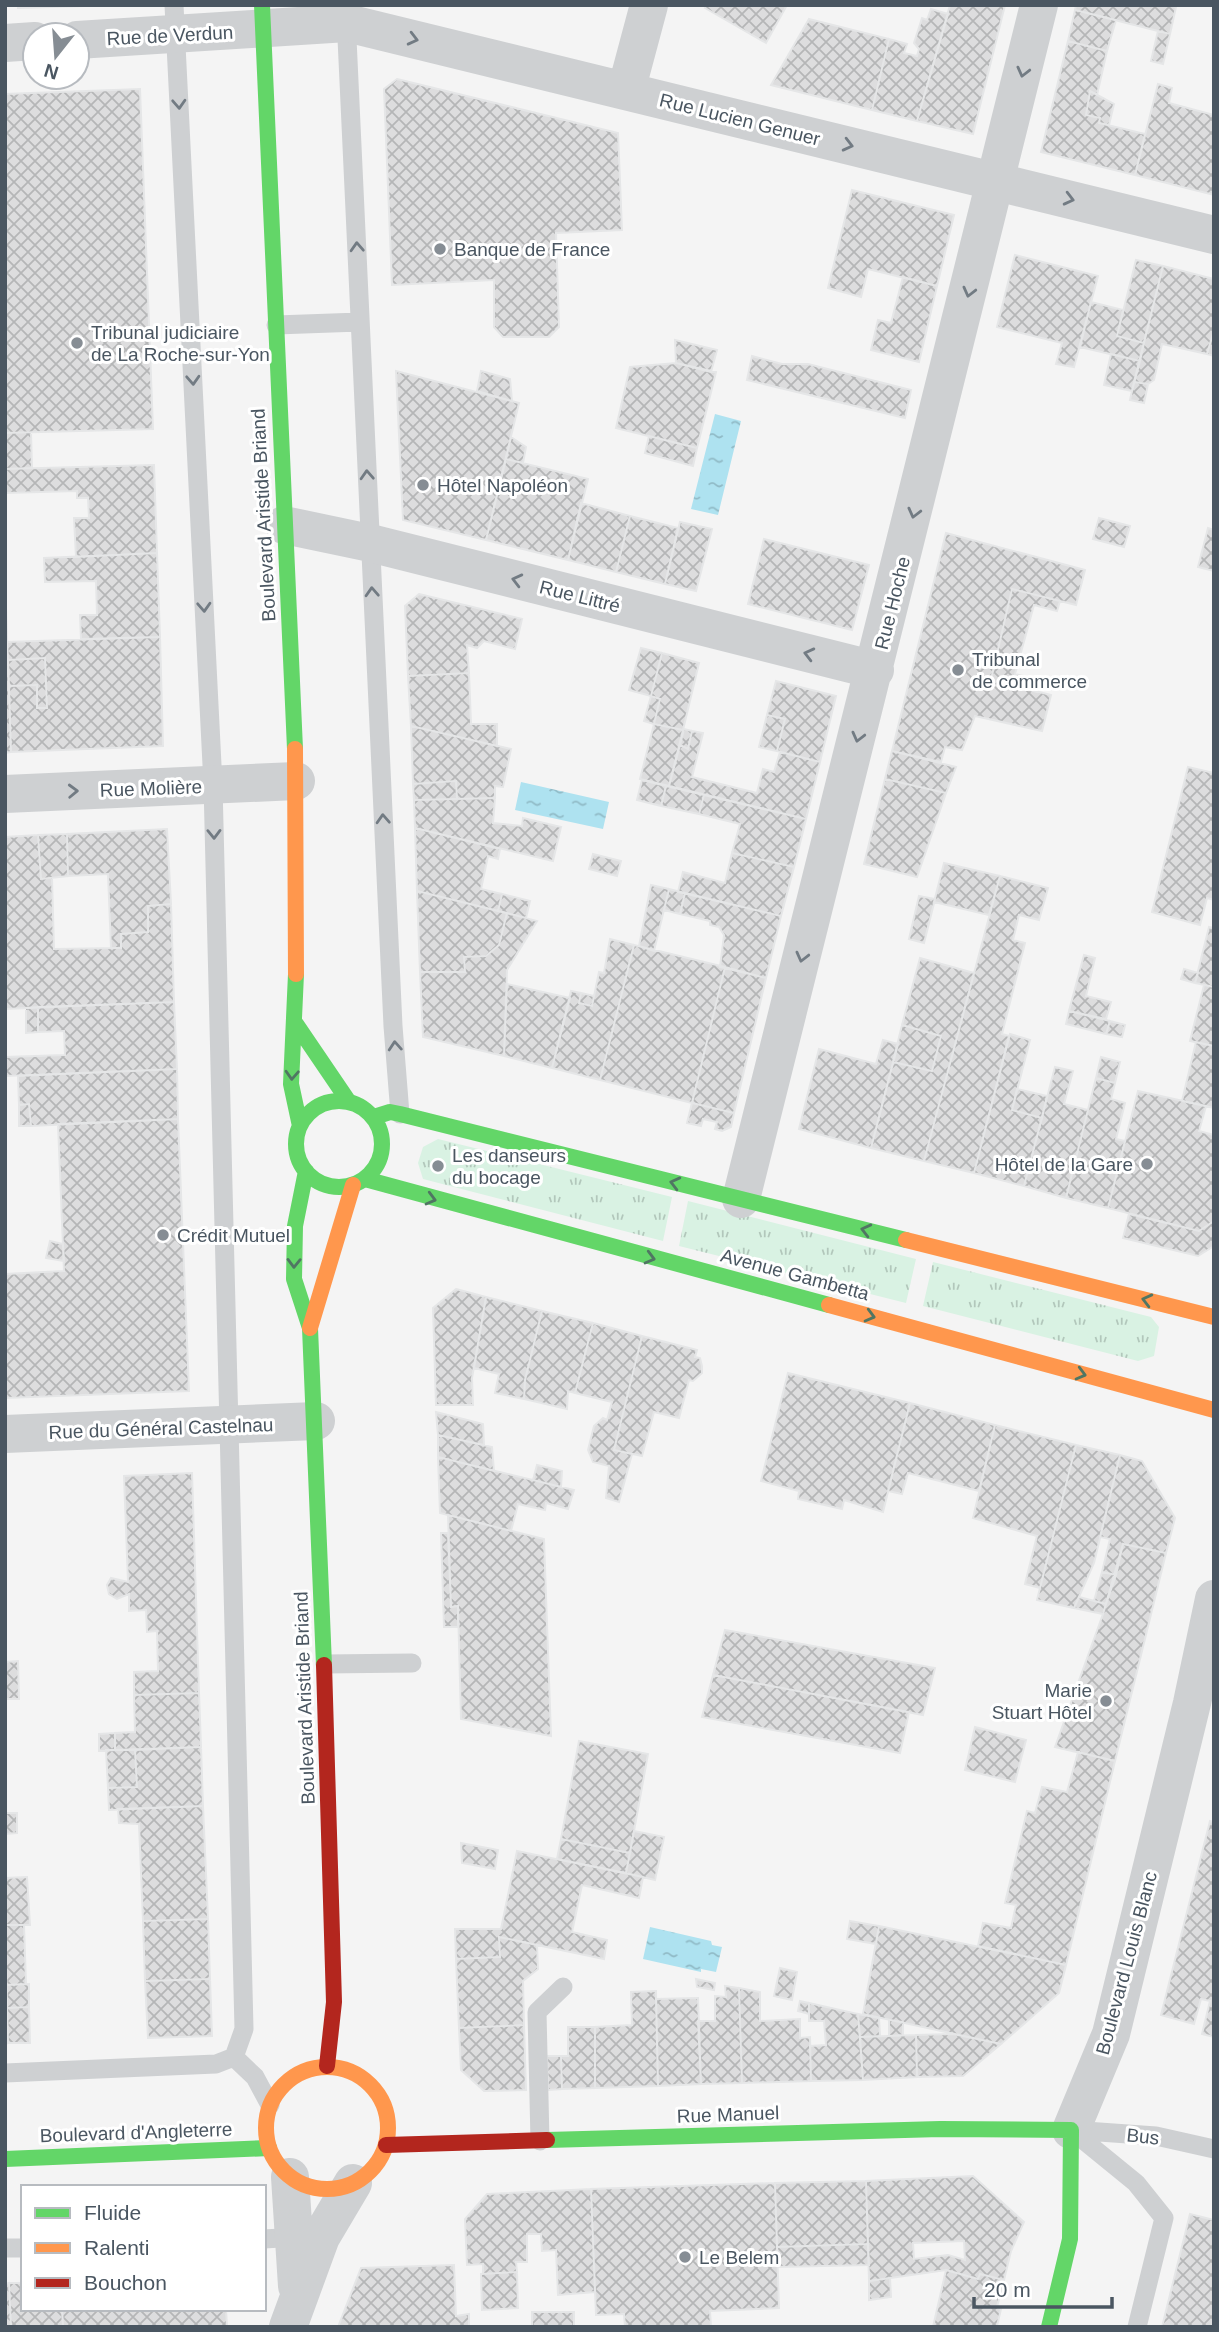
<svg xmlns="http://www.w3.org/2000/svg" width="1219" height="2332" font-family="Helvetica,sans-serif">
<style>
.grass{fill:url(#grass-tufts)}
.water{fill:url(#water-ripples)}
.building{fill:url(#building-cross-hatch);stroke:#e5e6e7;stroke-width:2;fill-rule:evenodd}
.lines{fill:none;stroke-linecap:round;stroke-linejoin:round}
.lane{stroke:#ced0d2;stroke-width:19}
.street{stroke:#ced0d2;stroke-width:38}
.fast{stroke:#63d668;stroke-width:16}
.slow{stroke:#ff974d;stroke-width:16}
.jam{stroke:#b3261e;stroke-width:16}
.oneway{stroke:#727b83}
.oneway2{stroke:#507663}
.poi-dot{fill:#868d94;stroke:#fff;stroke-width:2.5}
.labels{text-anchor:middle;stroke-width:6;stroke-linejoin:round;paint-order:stroke}
.street-label{font-size:19px;fill:#4a5661;stroke:#fff}
.poi-label{font-size:19px;fill:#4a5661;stroke:#fff;text-anchor:start}
</style>
<defs>
<pattern id="grass-tufts" width="24" height="20" patternUnits="userSpaceOnUse" patternTransform="scale(1.75)"><rect width="24" height="20" fill="#d9f2e3"/><path d="M3 7l-1-3M5 7V3M7 7l1-3M15 17l-1-3M17 17v-4M19 17l1-3" fill="none" stroke="#b2c7bb"/></pattern>
<pattern id="water-ripples" width="26" height="14" patternUnits="userSpaceOnUse" patternTransform="scale(1.75)"><rect width="26" height="14" fill="#aee2f0"/><path d="M2 4q2-2 4 0t4 0M15 11q2-2 4 0t4 0" fill="none" stroke="#90bac6"/></pattern>
<pattern id="building-cross-hatch" width="8" height="8" patternUnits="userSpaceOnUse" patternTransform="scale(1.75)"><rect width="8" height="8" fill="#ddddde"/><path d="M0 0l8 8M0 8l8-8" fill="none" stroke="#b5b6b7"/></pattern>
</defs>
<rect width="100%" height="100%" fill="#f4f4f4"/>
<path class="grass" d="M438,1139L672,1197L663,1241L423,1179L418,1163L423,1147Z
M688,1201L916,1259L906,1303L679,1246Z
M933,1262L1151,1317L1159,1327L1154,1356L1138,1361L923,1306Z"/>
<path class="water" d="M715,414L741,421L718,515L691,509Z
M521,782L609,802L603,829L515,810Z
M650,1927L711,1941L712,1945L722,1947L716,1972L701,1969V1972L643,1959Z"/>
<path class="building" d="M18,5H120L18,8Z
M707,5H787L766,43L705,8Z
M950,5H1005L973,134L917,121Z
M1076,5H1167L1176,7L1170,34L1075,10Z
M931,9L948,14L917,121L872,110L889,39L907,44L904,53L917,56L919,49L914,43L922,18L927,20Z
M1075,10L1116,20L1107,51L1068,41Z
M809,19L889,39L872,110L771,85Z
M1158,31L1170,34L1163,64L1151,61Z
M1068,41L1107,51L1097,95L1090,91L1086,115L1100,118L1099,123L1145,134L1135,175L1041,152Z
M397,79L618,133L622,230L556,233L559,327L549,337H503L494,327V280L392,285L384,89Z
M1158,84L1172,88L1169,103L1214,115V195L1135,175Z
M140,89L153,429L5,433V94Z
M1090,91L1114,104L1109,125L1099,123L1100,118L1086,115Z
M852,190L954,215L937,286L868,269L861,297L828,288Z
M1015,255L1098,276L1074,367L1056,364L1062,343L997,327Z
M1136,260L1163,266L1144,343L1117,336Z
M1163,266L1214,279V330L1207,354L1162,344L1154,380L1148,384L1134,382Z
M903,277L937,286L919,362L871,350L878,320L891,323Z
M1091,302L1123,310L1117,336L1144,343L1140,361L1080,347Z
M1214,330V356L1207,354Z
M675,340L717,350L711,372L676,363Z
M1111,354L1140,361L1132,391L1104,385Z
M752,356L782,364H808L911,390L905,418L747,380Z
M676,363L716,372L697,448L616,428L630,367Z
M396,371L519,403L486,540L403,520Z
M481,371L510,379L512,401L477,391Z
M1134,382L1148,384L1144,403L1130,400Z
M5,433H31L32,468L5,469Z
M649,436L697,448L693,466L645,453Z
M511,437L526,447L523,463L506,459Z
M506,459L588,479L568,560L486,540Z
M154,465L157,553L76,557L74,518H89L88,498H77V491L5,493V469Z
M581,503L630,516L616,572L568,560Z
M630,516L678,528L665,584L616,572Z
M1099,518L1130,526L1124,547L1093,539Z
M680,522L712,529L696,591L665,584Z
M1208,528L1214,530V571L1198,567Z
M946,533L1085,570L1076,605L1012,589L990,684L1003,687L1004,683L1051,695L1042,731L975,716L962,750L945,747L941,762L892,751Z
M764,539L869,565L852,630L748,604Z
M157,553L160,637L81,639L80,615H97L96,581L45,582L44,558Z
M5,579L11,752L5,753Z
M1012,589L1060,601L1057,611L1034,605L1015,674L1040,680L1037,692L1004,683L1003,687L990,684Z
M419,594L522,619L515,649L484,641L477,648L467,645L469,673L408,676L405,606Z
M160,637L163,746L11,752L9,686L37,685V708H47L45,658L8,660L7,642Z
M641,648L662,653L651,696L629,690Z
M662,653L699,663L683,730L654,724L660,699L651,696Z
M45,658L47,708H37V685L9,686L8,660Z
M469,673L471,724H497V746L411,726L408,676Z
M776,681L836,696L820,762L777,751L785,719L767,715Z
M651,696L660,699L654,724L644,721Z
M767,715L785,719L777,751L759,747Z
M654,724L683,730L669,786L640,779Z
M411,726L511,749L503,787L495,786V798L457,799L456,781L413,784Z
M684,729L692,731L688,749L680,745Z
M692,731L703,733L692,777L757,793L763,769L774,772L780,752L820,762L806,819L669,786L680,745L688,749Z
M892,751L956,767L946,793L885,779Z
M1188,767L1214,773V900L1207,898L1200,925L1152,912Z
M885,779L946,793L917,877L864,864Z
M642,780L666,786L661,806L637,800Z
M456,781L457,799L414,800L413,784Z
M666,786L704,795L699,814L661,806Z
M704,795L806,819L794,867L732,853L740,824L699,814Z
M495,798L493,823L522,826L523,818L561,827L553,861L415,828L414,800Z
M415,828L500,849L498,859L488,856L481,889L502,894L498,911L417,891Z
M167,829L171,904L148,906V932L121,934V948H111L108,874L68,876L67,834Z
M67,834L68,876L41,879L38,835Z
M38,835L41,879L52,878L54,949L121,948V934L148,932V906L171,904L174,1002L5,1009V837Z
M732,853L794,867L781,916L678,892L683,872L725,883Z
M593,854L621,861L617,876L589,869Z
M944,863L1000,876L989,915L934,902Z
M1000,876L1048,888L1039,920L1019,915L1013,940L1025,943L1002,1034L1009,1036L974,1173L924,1161Z
M651,885L669,889L654,951L639,946Z
M669,889L685,893L680,914L664,910Z
M417,891L507,913L499,945L486,956L464,957L465,972H420Z
M685,893L781,916L766,978L720,967L724,935L719,927L710,925V921L680,914Z
M502,894L530,901L526,918L498,911Z
M919,896L935,899L924,943L909,939Z
M507,913L537,921L507,970L504,1056L423,1037L420,972H465L464,957L486,956L499,945Z
M1209,927L1214,928V987L1195,983Z
M610,939L634,945L600,1080L552,1068L571,991L581,993L579,1003L592,1006L599,972L604,973Z
M634,945L725,967L692,1103L600,1080Z
M1084,955L1095,958L1086,996L1111,1002L1106,1019L1069,1011Z
M920,958L974,973L924,1161L871,1148L893,1062L932,1071L941,1036L902,1025Z
M725,967L766,978L734,1113L692,1103Z
M1184,969L1198,973L1195,983L1181,979Z
M507,984L570,998L552,1068L504,1056Z
M1204,985L1214,987V1046L1190,1041Z
M581,993L594,996L592,1006L579,1003Z
M174,1002L177,1069L5,1076V1057L65,1055L64,1031L38,1032V1007Z
M38,1007V1032L26,1033V1008Z
M1069,1011L1110,1021L1106,1034L1066,1024Z
M1110,1021L1125,1025L1122,1037L1106,1034Z
M902,1025L941,1036L932,1071L893,1062Z
M1010,1034L1030,1040L1012,1110L1042,1118L1024,1186L974,1173Z
M883,1040L898,1044L871,1148L799,1129L819,1049L876,1064Z
M1196,1042L1214,1046V1108L1182,1101Z
M1101,1057L1120,1062L1115,1083L1096,1078Z
M1055,1067L1073,1071L1064,1104L1088,1110L1066,1198L1024,1186Z
M177,1069L178,1119L31,1126L29,1104L19,1105L18,1076Z
M1096,1078L1115,1083L1111,1099L1125,1103L1116,1139L1125,1141L1108,1208L1066,1198Z
M1017,1089L1047,1096L1042,1118L1012,1110Z
M1138,1091L1206,1106L1199,1131L1214,1135V1221L1199,1231L1108,1208Z
M692,1103L734,1113L731,1127L722,1131L715,1129L717,1122L703,1119L701,1126L687,1123Z
M29,1104L31,1126H19V1105Z
M178,1119L189,1391L5,1398V1274L64,1271L58,1124Z
M1129,1214L1199,1231L1214,1221V1246L1198,1256L1123,1238Z
M50,1241L63,1244L64,1261L46,1258Z
M456,1289L486,1297L472,1378L473,1405H436L433,1308Z
M486,1297L542,1311L525,1380L524,1399L495,1393L499,1374L474,1368Z
M542,1311L593,1323L575,1393L568,1391L567,1409L524,1399L525,1380Z
M593,1323L642,1336L614,1450L632,1454L619,1502L606,1498L609,1466L593,1462L588,1450L594,1426L603,1418L607,1420L612,1402L575,1393Z
M642,1336L697,1350L695,1357L700,1358L702,1366V1373L693,1381L689,1380L679,1418L654,1412L642,1456L614,1450Z
M788,1373L910,1403L883,1512L844,1500L842,1509L798,1499L799,1491L761,1481Z
M910,1403L995,1425L979,1491L908,1473L902,1494L888,1491Z
M436,1412L483,1424L484,1445L438,1435Z
M995,1425L1076,1445L1040,1588L1025,1584L1037,1536L973,1518Z
M438,1435L492,1447L494,1471L438,1457Z
M1076,1445L1120,1455L1094,1563L1074,1608L1037,1600Z
M1120,1455L1142,1461L1175,1518L1166,1553L1123,1544L1116,1575L1102,1572L1110,1539L1100,1537Z
M438,1457L574,1490L568,1509L546,1503L545,1510L518,1504L511,1531L440,1513Z
M537,1465L562,1471L561,1487L533,1480Z
M192,1473L199,1693L134,1695V1672L158,1671L157,1631L147,1632L146,1610L129,1611V1594L117,1599L109,1594L107,1585L111,1578L128,1582L124,1476Z
M448,1515L544,1539L551,1736L461,1719L458,1606L451,1607Z
M441,1533H448L451,1607L458,1606V1627H444Z
M1123,1544L1166,1553L1115,1761L1055,1747L1103,1614Z
M1102,1572L1116,1575L1106,1604L1094,1601Z
M1079,1597L1106,1604L1103,1614L1074,1608Z
M725,1630L935,1668L923,1715L713,1675Z
M18,1661L19,1699H5V1662Z
M713,1675L909,1712L900,1753L702,1717Z
M199,1693L201,1747L115,1750V1733L135,1732L134,1695Z
M975,1727L1026,1740L1015,1782L965,1770Z
M115,1733V1750L99,1751V1734Z
M579,1741L648,1754L630,1853L561,1839Z
M201,1747L203,1806L109,1810L108,1788L137,1787L135,1750Z
M106,1750H135L137,1787L108,1788Z
M1078,1752L1115,1761L1066,1965L978,1946L983,1923L1011,1928L1016,1905L1005,1903L1027,1811L1035,1813L1042,1787L1067,1792Z
M203,1806L208,1919L143,1921L139,1824L119,1823L118,1809Z
M5,1813H17V1833L5,1834Z
M1210,1821L1214,1822V2037L1202,2034L1210,2001L1201,1999L1194,2024L1161,2015Z
M634,1831L664,1837L655,1880L626,1873Z
M561,1839L630,1853L626,1873L557,1859Z
M461,1843L498,1850L495,1869L462,1863Z
M517,1851L643,1877L639,1898L582,1885L572,1932L607,1940L604,1959L499,1937L500,1957L456,1959L455,1929H501Z
M27,1877L30,1925H5V1878Z
M208,1919L210,1979L145,1981L143,1921Z
M850,1921L879,1926L876,1944L847,1939Z
M5,1925H24L26,1984L6,1985Z
M879,1926L1066,1965L1059,1993L1001,2044L863,2014Z
M499,1937L537,1945L538,1969L523,1981L524,2025L459,2028L456,1959L500,1957Z
M6,1965L8,2043L5,2044V1965Z
M780,1968L797,1972L792,2000L774,1996Z
M210,1979L212,2036L148,2038L145,1981Z
M696,1979L715,1983L714,1990L697,1987Z
M29,1984V2007L7,2008L6,1985Z
M725,1986L739,1988L742,2083L701,2084L698,2021H715V1996L726,1997Z
M739,1988L760,1992V2021L800,2019V2038L810,2037L811,2081L742,2083Z
M656,1991L658,2086L595,2088V2027L632,2025L631,1992Z
M698,1998L701,2084L658,2086L656,1999Z
M800,2001L809,2003V2014L798,2011Z
M809,2003L858,2014L863,2080L811,2081L810,2046L826,2045L824,2021H809Z
M29,2007L30,2043H8L7,2008Z
M858,2014L879,2018L880,2036L860,2037Z
M889,2020L903,2022V2035L889,2036Z
M524,2025L526,2090L484,2091L461,2070L459,2028Z
M568,2027H595V2088L562,2089L561,2056H568Z
M953,2034L1001,2044L963,2076L917,2077L916,2035Z
M916,2035L917,2077L863,2080L860,2037Z
M547,2056H561L562,2089L548,2090Z
M973,2176L1024,2222L1011,2251L1004,2280L980,2274L978,2279L946,2270L869,2281L866,2181ZM964,2241L965,2260L948,2255L914,2259L913,2243Z
M866,2181L868,2244L777,2247L775,2183Z
M775,2183L779,2308L710,2311L711,2327H625L624,2314L596,2315L591,2189Z
M591,2189L595,2292L558,2295L556,2250L542,2251L541,2234H527V2262H516L517,2272L483,2274V2264L467,2265L465,2219L487,2194Z
M1190,2214L1214,2220V2327H1162Z
M868,2244L869,2265L778,2267L777,2247Z
M454,2265L456,2316L469,2314V2327H338L361,2268Z
M946,2270L978,2279L980,2274L1004,2280L997,2307L1001,2309L997,2326L933,2327Z
M517,2272L518,2308L482,2310L481,2274Z
M890,2278L891,2297L869,2300V2281Z
M9,2283L11,2327H5V2284Z
M9,2283H23V2309H62L63,2327H11Z
M62,2309H226L227,2327H63Z
M532,2312H574V2327H532Z"/>
<g class="lines">
<path class="lane" d="M346,17L393,1026L400,1114
M276,325L360,322
M325,1664L412,1663
M234,2057L255,2077L270,2105
M5,2073L216,2064L234,2057L244,2029L213,785L174,5
M1071,2130L1136,2183L1164,2218L1137,2327
M1071,2130L1156,2136L1214,2149
M540,2141L537,2012L563,1987
M264,2239L298,2237
M5,2248H23"/>
<path class="street" d="M77,40L347,23L1214,235
M5,43L35,41
M626,91L649,5
M284,525L370,543L875,670
M5,794L296,781
M741,1199L1039,5
M5,1434L316,1421
M1071,2130L1111,2034L1192,1703L1214,1599
M290,2177L297,2286
M288,2327L321,2237L353,2183"/>
<path class="fast" d="M262,5L295,749
M296,974L291,1084L300,1126
M296,1024L349,1102
M296 1144a43 43 0 1 1 86 0a43 43 0 1 1-86 0Z
M374,1117L390,1112L400,1114L906,1240
M306,1171L295,1226L294,1279L310,1328L324,1665
M365,1179L829,1305
M547,2140L940,2129L1071,2130L1070,2239L1049,2327
M5,2159L269,2148"/>
<path class="slow" d="M295,749L296,974
M906,1240L1214,1317
M829,1305L1214,1410
M310,1328L353,1185
M266 2128a61 61 0 1 1 122 0a61 61 0 1 1-122 0Z"/>
<path class="jam" d="M324,1665L334,2002L327,2066
M386,2145L547,2140"/>
</g>
<defs><path id="oneway-chevron" d="M-2-3.5L2.5 0L-2 3.5" fill="none" stroke-width="1.6" stroke-linecap="round" stroke-linejoin="round" transform="scale(1.75)"/></defs>
<g class="oneway">
<use href="#oneway-chevron" transform="translate(413 39) rotate(14)"/>
<use href="#oneway-chevron" transform="translate(1023 72) rotate(104)"/>
<use href="#oneway-chevron" transform="translate(179 104) rotate(87)"/>
<use href="#oneway-chevron" transform="translate(848 145) rotate(14)"/>
<use href="#oneway-chevron" transform="translate(1069 199) rotate(14)"/>
<use href="#oneway-chevron" transform="translate(357 247) rotate(-93)"/>
<use href="#oneway-chevron" transform="translate(969 292) rotate(104)"/>
<use href="#oneway-chevron" transform="translate(193 380) rotate(87)"/>
<use href="#oneway-chevron" transform="translate(367 475) rotate(-93)"/>
<use href="#oneway-chevron" transform="translate(914 513) rotate(104)"/>
<use href="#oneway-chevron" transform="translate(517 580) rotate(-166)"/>
<use href="#oneway-chevron" transform="translate(372 592) rotate(-93)"/>
<use href="#oneway-chevron" transform="translate(204 607) rotate(87)"/>
<use href="#oneway-chevron" transform="translate(809 654) rotate(-166)"/>
<use href="#oneway-chevron" transform="translate(858 737) rotate(104)"/>
<use href="#oneway-chevron" transform="translate(73 791) rotate(-2)"/>
<use href="#oneway-chevron" transform="translate(383 819) rotate(-93)"/>
<use href="#oneway-chevron" transform="translate(214 834) rotate(89)"/>
<use href="#oneway-chevron" transform="translate(802 957) rotate(104)"/>
<use href="#oneway-chevron" transform="translate(395 1046) rotate(-94)"/>
</g>
<g class="oneway2">
<use href="#oneway-chevron" transform="translate(292 1075) rotate(93)"/>
<use href="#oneway-chevron" transform="translate(675 1183) rotate(-166)"/>
<use href="#oneway-chevron" transform="translate(431 1199) rotate(15)"/>
<use href="#oneway-chevron" transform="translate(866 1230) rotate(-166)"/>
<use href="#oneway-chevron" transform="translate(650 1258) rotate(15)"/>
<use href="#oneway-chevron" transform="translate(294 1263) rotate(91)"/>
<use href="#oneway-chevron" transform="translate(1147 1300) rotate(-166)"/>
<use href="#oneway-chevron" transform="translate(870 1316) rotate(15)"/>
<use href="#oneway-chevron" transform="translate(1081 1374) rotate(15)"/>
</g>
<g class="poi-dot">
<circle cx="440" cy="249" r="7"/>
<circle cx="77" cy="343" r="7"/>
<circle cx="423" cy="485" r="7"/>
<circle cx="958" cy="670" r="7"/>
<circle cx="1147" cy="1164" r="7"/>
<circle cx="438" cy="1166" r="7"/>
<circle cx="163" cy="1235" r="7"/>
<circle cx="1106" cy="1701" r="7"/>
<circle cx="685" cy="2257" r="7"/>
</g>
<g class="labels">
<g class="street-label">
<text transform="translate(170 35) rotate(-3)" y="7">Rue de Verdun</text>
<text transform="translate(740 119) rotate(14)" y="7">Rue Lucien Genuer</text>
<text transform="translate(263 515) rotate(-93)" y="7">Boulevard Aristide Briand</text>
<text transform="translate(580 596) rotate(14)" y="7">Rue Littré</text>
<text transform="translate(892 603) rotate(-76)" y="7">Rue Hoche</text>
<text transform="translate(151 788) rotate(-2)" y="7">Rue Molière</text>
<text transform="translate(795 1274) rotate(15)" y="7">Avenue Gambetta</text>
<text transform="translate(161 1428) rotate(-2)" y="7">Rue du Général Castelnau</text>
<text transform="translate(304 1698) rotate(-92)" y="7">Boulevard Aristide Briand</text>
<text transform="translate(1126 1963) rotate(-75)" y="7">Boulevard Louis Blanc</text>
<text transform="translate(728 2114) rotate(-2)" y="7">Rue Manuel</text>
<text transform="translate(136 2132) rotate(-2)" y="7">Boulevard d'Angleterre</text>
<text transform="translate(1143 2136) rotate(6)" y="7">Bus</text>
</g>
<g class="poi-label">
<text x="454" y="256">Banque de France</text>
<text x="91" y="339">Tribunal judiciaire<tspan x="91" dy="22">de La Roche-sur-Yon</tspan></text>
<text x="437" y="492">Hôtel Napoléon</text>
<text x="972" y="666">Tribunal<tspan x="972" dy="22">de commerce</tspan></text>
<text x="452" y="1162">Les danseurs<tspan x="452" dy="22">du bocage</tspan></text>
<text x="1133" y="1171" text-anchor="end">Hôtel de la Gare</text>
<text x="177" y="1242">Crédit Mutuel</text>
<text x="1092" y="1697" text-anchor="end">Marie<tspan x="1092" dy="22">Stuart Hôtel</tspan></text>
<text x="699" y="2264">Le Belem</text>
</g>
</g>
<rect width="1219" height="2332" fill="none" stroke="#4a5661" stroke-width="14"/>
<rect x="21" y="2185" width="245" height="126" fill="#ffffff" stroke="#b7bbc0" stroke-width="2"/>
<rect x="35" y="2208" width="35" height="10" fill="#63d668" stroke="#b7bbc0" stroke-width="2"/>
<text x="84" y="2220" font-size="21" fill="#4a5661">Fluide</text>
<rect x="35" y="2243" width="35" height="10" fill="#ff974d" stroke="#b7bbc0" stroke-width="2"/>
<text x="84" y="2255" font-size="21" fill="#4a5661">Ralenti</text>
<rect x="35" y="2278" width="35" height="10" fill="#b3261e" stroke="#b7bbc0" stroke-width="2"/>
<text x="84" y="2290" font-size="21" fill="#4a5661">Bouchon</text>
<g transform="translate(56 56) rotate(197)"><circle r="33" fill="#ffffff" stroke="#b7bbc0" stroke-width="2"/>
<path d="M0-5L12 26L0 18L-12 26Z" fill="#868d94"/>
<text y="-10" font-size="19" font-weight="bold" text-anchor="middle" fill="#4a5661">N</text>
</g>
<path d="M974 2297v10h138v-10" fill="none" stroke="#4a5661" stroke-width="3.5"/>
<text x="984" y="2297" font-size="21" fill="#4a5661" stroke="#ffffff" stroke-width="5" paint-order="stroke">20 m</text>
</svg>
